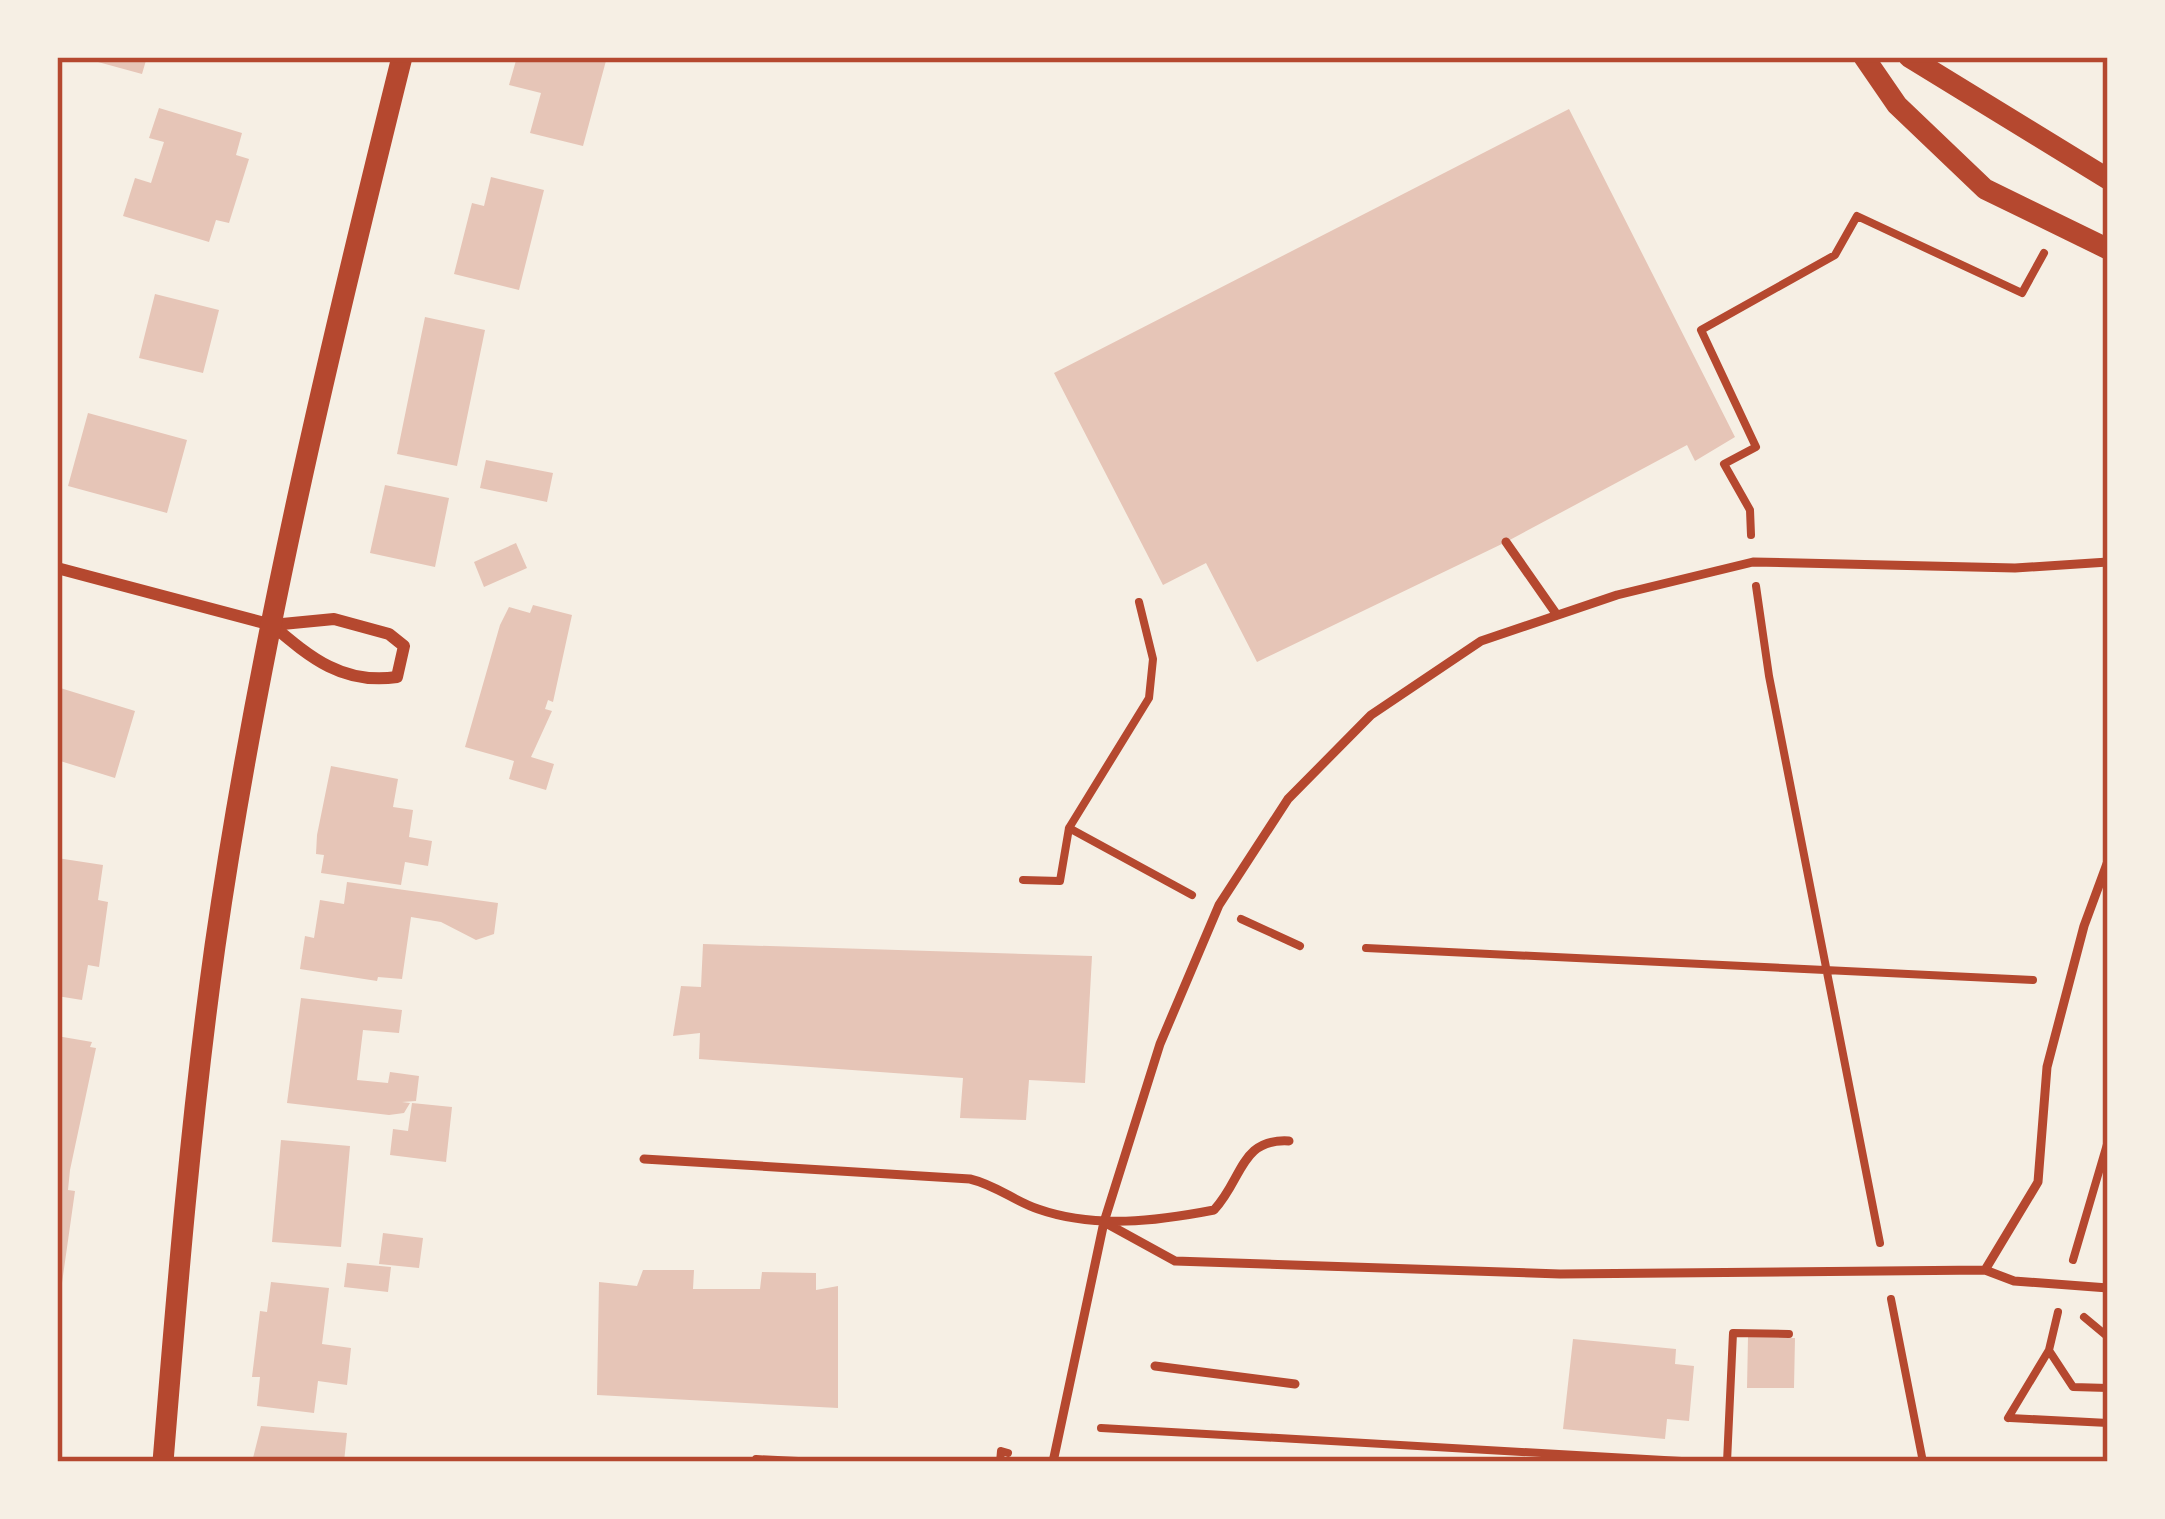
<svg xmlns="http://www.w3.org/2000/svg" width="2165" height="1519" font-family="'Archivo Narrow',sans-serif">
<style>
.building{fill:#e6c5b7}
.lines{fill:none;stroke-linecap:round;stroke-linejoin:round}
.path{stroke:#b5482f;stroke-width:8}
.service{stroke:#b5482f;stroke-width:9}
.minor{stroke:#b5482f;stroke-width:12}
.tertiary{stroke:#b5482f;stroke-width:21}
.neatline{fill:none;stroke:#b5482f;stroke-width:4.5}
</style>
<rect width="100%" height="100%" fill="#f6efe4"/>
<path class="building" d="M100,57H147L142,74L98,62Z
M517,57H607L583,146L530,133L541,93L509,85Z
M159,108L242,133L236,155L249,159L229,223L216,220L209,242L123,216L135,178L151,183L164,142L149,138Z
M1569,109L1735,437L1695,461L1687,445L1506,542L1257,662L1206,563L1163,585L1054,373Z
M491,177L544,190L519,290L454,274L472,203L484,206Z
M155,294L219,310L203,373L139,358Z
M425,317L485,330L457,466L397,454Z
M88,413L187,440L167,513L68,486Z
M486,460L553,473L547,502L480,488Z
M385,485L449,498L435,567L370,553Z
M516,543L527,568L484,587L474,562Z
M533,605L572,615L553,702L548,700L545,709L552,711L531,757L554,764L546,790L509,779L514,761L465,747L500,625L509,607L530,613Z
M57,687L135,711L115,778L57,760Z
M331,766L398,779L393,807L413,810L409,837L432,841L428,866L405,862L401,885L321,873L324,855L316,854L317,835Z
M57,858L103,865L98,900L108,902L99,967L88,965L82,1000L57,996Z
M347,882L498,903L494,934L476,940L441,922L411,917L402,979L378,977L377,981L300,969L305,936L314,938L320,900L344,904Z
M703,944L1092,956L1085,1083L1029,1080L1026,1120L960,1118L963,1078L699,1059L700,1033L673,1036L681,986L701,987Z
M301,998L402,1010L399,1033L363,1030L357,1080L388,1083L390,1072L419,1076L416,1101L402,1102L410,1103L404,1113L389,1115L287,1103Z
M57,1036L92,1042L90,1047L96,1048L70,1170L68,1190L75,1191L61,1290Z
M412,1103L452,1107L446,1162L390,1155L393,1129L408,1131Z
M281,1140L350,1146L341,1247L272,1242Z
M383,1233L423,1238L419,1268L379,1264Z
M347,1263L391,1267L388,1292L344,1287Z
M643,1270H694L693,1289H760L762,1272L816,1273V1290L838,1286V1408L597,1395L599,1282L637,1286Z
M271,1282L329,1288L322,1344L351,1348L347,1385L318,1381L314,1413L257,1406L260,1377H252L260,1311L267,1312Z
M1748,1337L1795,1338L1794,1388H1747Z
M1573,1339L1676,1349L1675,1364L1694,1366L1689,1421L1667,1419L1665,1439L1563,1429Z
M261,1426L347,1433L344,1462H252Z"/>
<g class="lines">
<path class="path" d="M1751,535L1750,510L1724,464L1756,447L1701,330L1835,255L1857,216L2022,293L2044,253
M1756,586L1769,676L1880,1243
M1139,602L1153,659L1149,698L1069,828L1192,895
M1023,880L1060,881L1069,828
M1241,919L1300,946
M1366,948L2033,980
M2073,1260L2108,1141
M1891,1299L1923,1462
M2084,1317L2108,1337
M2050,1352L2073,1387L2108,1388
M2008,1418L2049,1350L2058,1312
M2010,1418L2108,1423
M1101,1428L1699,1462
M756,1459L819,1462
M1000,1462L1001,1451L1008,1453
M1727,1462L1733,1333L1789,1334"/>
<path class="service" d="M1506,542L1557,615
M644,1159L970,1179C996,1185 1014,1201 1038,1209C1095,1229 1157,1221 1214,1210C1243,1179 1240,1138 1289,1141
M1104,1222L1175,1261L1560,1274L1985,1270L2014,1281L2108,1288
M1985,1270L2038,1182L2047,1067L2084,926L2108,861
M1155,1366L1295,1384
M1053,1462L1104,1222L1160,1044L1219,905L1288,799L1371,715L1481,641L1617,595L1753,562L2015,568L2108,562"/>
<path class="minor" d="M57,568L272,625L334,619L389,634L404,646L397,677C343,685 311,658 272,625"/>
<path class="tertiary" d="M1864,57L1897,105L1985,189L2108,249
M1909,57L2108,179
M163,1462C177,1290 191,1117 215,946C258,647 329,350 402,57"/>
</g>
<rect width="2165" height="1519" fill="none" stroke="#f6efe4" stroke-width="120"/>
<rect x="60" y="60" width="2045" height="1399" class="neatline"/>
</svg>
